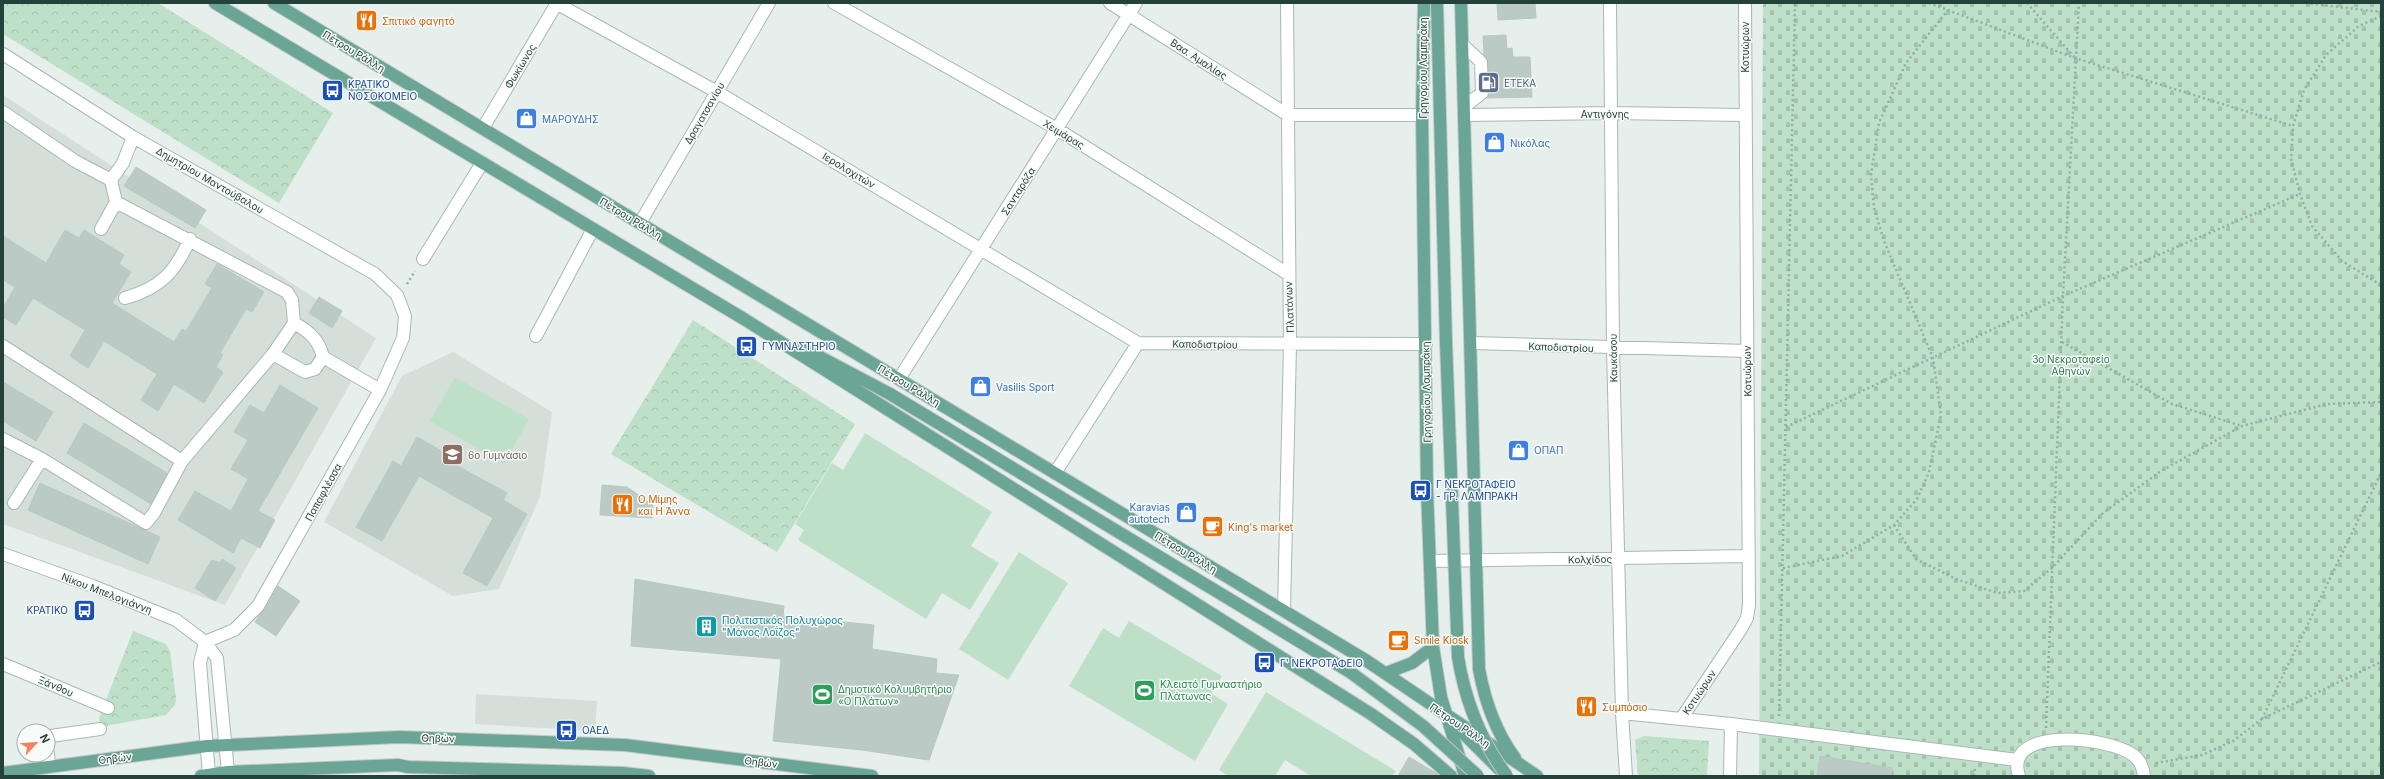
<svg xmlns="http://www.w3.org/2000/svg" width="2384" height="779" font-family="Inter,sans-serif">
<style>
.built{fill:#d4dfda}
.cemetery{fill:url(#cemetery-stones)}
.park{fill:url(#park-crowns)}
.pitch{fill:#bfe0c8}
.building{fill:#bbcac4;stroke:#b8c9c2}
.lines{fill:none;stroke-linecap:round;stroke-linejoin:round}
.minor-casing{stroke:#a8b8b2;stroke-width:14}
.major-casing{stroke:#c2cac8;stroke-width:14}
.path{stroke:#86b3a5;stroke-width:2.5;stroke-dasharray:2 3;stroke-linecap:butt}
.minor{stroke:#fff;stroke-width:12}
.major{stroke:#6aa596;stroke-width:12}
.major-bridge-casing{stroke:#c2cac8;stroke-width:14;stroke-linecap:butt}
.major-bridge{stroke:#6aa596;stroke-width:12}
.labels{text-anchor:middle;stroke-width:3;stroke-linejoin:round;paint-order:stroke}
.food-label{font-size:10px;fill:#c56008;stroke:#f7fbf9;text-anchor:start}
.street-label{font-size:10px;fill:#24423a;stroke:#f7fbf9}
.service-label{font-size:10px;fill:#4e5e75;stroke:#f7fbf9;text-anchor:start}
.transit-label{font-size:10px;fill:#164399;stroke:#f7fbf9;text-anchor:start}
.shop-label{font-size:10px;fill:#366cbe;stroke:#f7fbf9;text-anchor:start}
.park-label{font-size:10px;fill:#2d7a4b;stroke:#f7fbf9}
.education-label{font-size:10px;fill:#785e54;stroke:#f7fbf9;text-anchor:start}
.culture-label{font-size:10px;fill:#0d838f;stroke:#f7fbf9;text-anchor:start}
.leisure-label{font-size:10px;fill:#27864d;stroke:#f7fbf9;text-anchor:start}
</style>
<defs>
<pattern id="cemetery-stones" width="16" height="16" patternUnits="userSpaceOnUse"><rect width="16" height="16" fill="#bfe0c8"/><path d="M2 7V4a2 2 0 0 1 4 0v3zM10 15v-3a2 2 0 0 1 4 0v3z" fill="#a4c1ad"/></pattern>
<pattern id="park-crowns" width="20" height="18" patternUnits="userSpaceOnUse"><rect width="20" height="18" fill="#bfe0c8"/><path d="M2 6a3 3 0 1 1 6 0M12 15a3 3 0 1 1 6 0" fill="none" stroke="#a4c1ad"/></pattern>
</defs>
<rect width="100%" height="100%" fill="#e6efeb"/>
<path class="built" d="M3,95L376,338L225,605L3,524Z
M453,352L552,412L540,497L499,589L453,596L324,522L402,376Z
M476,694L597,701L595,731L475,724Z"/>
<path class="cemetery" d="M1763,3H2381V776H1759Z"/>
<path class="park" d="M3,3H158L333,113L279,203L3,34Z
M693,320L855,424L777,552L611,454Z
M133,631L166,644L170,651L176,698L175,705L166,715L100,727L99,718Z
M1644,736L1709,741L1707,776H1638L1635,740Z"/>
<path class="pitch" d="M455,377L529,419L504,464L430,421Z
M865,433L992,512L971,546L999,563L970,610L942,593L926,619L798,540L804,530L795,524L832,463L843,470Z
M1019,552L1068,583L1008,680L959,649Z
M1129,621L1222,676L1212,694L1228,704L1195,761L1069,686L1103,628L1119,638Z
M1266,692L1396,771L1392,776H1311L1285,760L1275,776H1228L1219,770Z"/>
<path class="building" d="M1497,3H1535L1536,18L1498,20Z
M1506,35L1507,49L1512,48L1513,57H1530L1532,97L1487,98L1490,93L1488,62L1484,55L1483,36Z
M136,167L206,210L195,228L124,186Z
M65,230L79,238L84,230L124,255L119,264L131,272L112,303L174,342L182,329L186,331L212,288L205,284L217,264L264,292L252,312L246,309L220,353L223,355L216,367L223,372L204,403L174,384L158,411L141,400L157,374L104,341L88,368L70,356L85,330L33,298L16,325L3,317V308L15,287L3,280V236L46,263Z
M319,297L342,311L332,328L309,313Z
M3,382L53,412L36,441L3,421Z
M280,385L318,408L258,511L275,520L260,548L241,538L233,553L178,520L195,491L231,511L248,479L231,469L248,440L234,432L250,405L264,413Z
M84,423L167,473L151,504L67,453Z
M417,437L454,458L452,463L507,493L503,500L527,514L487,586L463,573L493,518L419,476L382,541L356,527L393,461L401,466Z
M40,483L160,537L148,564L28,510Z
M602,485L627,487L653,505L652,518L600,515Z
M222,559L236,568L215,601L195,588L212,560L220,563Z
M635,579L784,606L783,616L874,625L872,649L937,659L936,673L959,675L929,760L862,750L773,741L781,659L631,646Z
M278,586L300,601L276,636L255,622Z
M1820,756L1892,768L1891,776H1817Z
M1409,757L1438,774L1440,776H1398Z"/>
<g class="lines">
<defs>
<path id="minor" d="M556,3L717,92L1138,343
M834,3L1057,129L1288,274
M1110,3L1288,115H1422
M1610,3L1613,348L1622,713L1626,776
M1463,45L1481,62L1482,93L1465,106
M3,54L133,137L375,274L397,295L405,316L403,338L380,390L258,606L234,630L205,642
M3,112L75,161L111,180
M1465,115L1611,113L1744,115
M483,128L557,3
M133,137L123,163L111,180L116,202L287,292L292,300L294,323L273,354
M640,223L769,3
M101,229L116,202
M423,259L482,163
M125,298C161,288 175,272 190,239
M294,323C309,331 319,340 323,357
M536,336L593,229
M1138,343L1426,344
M1471,343L1747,351
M3,346L182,461
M899,379L1136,3
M3,439L42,459L146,523L154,513L182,461L273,354L305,372L315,369L323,357L380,390
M1055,473L1138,343
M14,503L42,459
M3,554L93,586L176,620L205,642L217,658L228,772
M1430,561L1749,556
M1284,611L1290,345L1287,3
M205,642L200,663L209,775
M3,664L108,708
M1622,713L1731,724L1730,776
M1681,719L1741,629L1747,618L1749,605L1745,3
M1731,724L2017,760
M48,739L51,736L100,729
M48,753L49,766
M2019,776C2002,725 2111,737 2133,755C2140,760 2143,767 2144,776"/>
<path id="major" d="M215,3L744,319L1371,714L1414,744L1451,776
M274,3L1367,661L1537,776
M1424,3L1422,115L1427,489L1433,647L1441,697L1465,776
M1437,3L1446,342
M1461,3L1479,669C1485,702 1495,731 1515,758
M801,347L890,394L1350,672
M1386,673L1412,663L1433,647
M1464,734L1499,769
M3,773L207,746L399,737L625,745L872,776
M201,776L228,772L398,765L408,767L623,773L649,776"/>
</defs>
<use href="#minor" class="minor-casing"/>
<use href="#major" class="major-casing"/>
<path class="path" d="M1929,3L2075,58L2293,126
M2027,3L2074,57
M2306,3L2381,12
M2381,16L2359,26L2326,55L2304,90L2293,126L2291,159L2300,194L2312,226L2342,261L2381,285
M407,284L415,271
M2062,342L2172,404L2242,426
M1786,427L2063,296L2300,194
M1894,525L1916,559L1956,579L1997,593L2024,591L2053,567L2103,513L2161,471L2242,426L2327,404L2381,402
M1783,568L1842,556L1894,525L1917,499L1929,472L1941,415L1933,358L1884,241L1874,208L1871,175L1879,123L1906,63L1948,10
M1779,716L1795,3
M2262,719L2381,473
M2046,728L2063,296L2079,3
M2156,763L2202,755L2233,741L2262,719L2381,662
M1974,776L1975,769
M2377,776L2381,774"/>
<use href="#minor" class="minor"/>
<use href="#major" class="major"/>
<defs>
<path id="major-bridge" d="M1446,342L1458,657C1465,700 1481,741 1507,776
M1350,672L1423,726L1478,776"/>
</defs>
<use href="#major-bridge" class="major-bridge-casing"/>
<use href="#major-bridge" class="major-bridge"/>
</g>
<defs>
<symbol id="restaurant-square" viewBox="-11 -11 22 22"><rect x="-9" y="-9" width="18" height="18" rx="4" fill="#e8710a" stroke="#f7fbf9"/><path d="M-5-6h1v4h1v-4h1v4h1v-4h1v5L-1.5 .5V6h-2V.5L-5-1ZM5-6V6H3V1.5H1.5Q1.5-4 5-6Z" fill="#fff"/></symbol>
<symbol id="fuel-square" viewBox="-11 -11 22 22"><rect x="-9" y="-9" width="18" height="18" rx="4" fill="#5c6f8a" stroke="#f7fbf9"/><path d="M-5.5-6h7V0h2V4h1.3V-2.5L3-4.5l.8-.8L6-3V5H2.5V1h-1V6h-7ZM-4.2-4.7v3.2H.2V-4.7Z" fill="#fff"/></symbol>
<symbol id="bus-square" viewBox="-11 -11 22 22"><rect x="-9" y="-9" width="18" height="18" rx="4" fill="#1a4fb4" stroke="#f7fbf9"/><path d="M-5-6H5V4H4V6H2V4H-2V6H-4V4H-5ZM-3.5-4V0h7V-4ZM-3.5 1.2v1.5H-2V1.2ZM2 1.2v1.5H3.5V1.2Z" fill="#fff"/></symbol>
<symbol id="shop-square" viewBox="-11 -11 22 22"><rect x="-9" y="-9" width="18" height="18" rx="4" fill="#3f7fe0" stroke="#f7fbf9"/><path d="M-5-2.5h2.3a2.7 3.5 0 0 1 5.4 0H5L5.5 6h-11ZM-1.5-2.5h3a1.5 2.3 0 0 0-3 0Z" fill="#fff"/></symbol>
<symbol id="school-square" viewBox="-11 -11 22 22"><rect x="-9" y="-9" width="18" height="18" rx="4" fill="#8d6e63" stroke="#f7fbf9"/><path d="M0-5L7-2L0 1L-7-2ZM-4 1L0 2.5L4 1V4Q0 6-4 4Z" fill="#fff"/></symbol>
<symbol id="cafe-square" viewBox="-11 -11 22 22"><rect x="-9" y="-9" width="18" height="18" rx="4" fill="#e8710a" stroke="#f7fbf9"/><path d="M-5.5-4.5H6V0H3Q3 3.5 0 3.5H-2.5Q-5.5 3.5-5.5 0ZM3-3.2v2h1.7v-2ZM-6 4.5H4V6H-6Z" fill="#fff"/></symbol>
<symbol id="building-square" viewBox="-11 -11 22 22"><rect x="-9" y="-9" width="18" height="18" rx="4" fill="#0f9aa8" stroke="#f7fbf9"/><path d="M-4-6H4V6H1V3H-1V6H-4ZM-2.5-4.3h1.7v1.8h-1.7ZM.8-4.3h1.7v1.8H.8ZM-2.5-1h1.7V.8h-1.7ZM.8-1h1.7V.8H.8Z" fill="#fff"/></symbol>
<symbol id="stadium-square" viewBox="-11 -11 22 22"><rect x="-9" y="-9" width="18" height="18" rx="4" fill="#2e9e5b" stroke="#f7fbf9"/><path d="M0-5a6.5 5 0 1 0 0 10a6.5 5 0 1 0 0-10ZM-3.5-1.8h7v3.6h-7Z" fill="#fff"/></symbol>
</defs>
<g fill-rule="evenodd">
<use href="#restaurant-square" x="354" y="8" width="25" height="25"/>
<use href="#fuel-square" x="1476" y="70" width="25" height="25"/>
<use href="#bus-square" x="320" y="78" width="25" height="25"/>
<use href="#shop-square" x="514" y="106" width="25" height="25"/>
<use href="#shop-square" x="1482" y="130" width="25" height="25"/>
<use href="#bus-square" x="734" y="334" width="25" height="25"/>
<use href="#shop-square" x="968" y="374" width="25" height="25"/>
<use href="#shop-square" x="1506" y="438" width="25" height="25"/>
<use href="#school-square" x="440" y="442" width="25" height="25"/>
<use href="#bus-square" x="1408" y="478" width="25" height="25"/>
<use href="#restaurant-square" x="610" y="492" width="25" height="25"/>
<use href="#shop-square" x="1174" y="500" width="25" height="25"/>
<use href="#cafe-square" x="1200" y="514" width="25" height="25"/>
<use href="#bus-square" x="72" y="598" width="25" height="25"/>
<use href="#building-square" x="694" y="614" width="25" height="25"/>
<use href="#cafe-square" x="1386" y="628" width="25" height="25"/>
<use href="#bus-square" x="1252" y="650" width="25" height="25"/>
<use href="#stadium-square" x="1132" y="678" width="25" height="25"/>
<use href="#stadium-square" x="810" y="682" width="25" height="25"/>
<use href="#restaurant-square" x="1574" y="694" width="25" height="25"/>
<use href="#bus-square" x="554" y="718" width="25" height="25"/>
</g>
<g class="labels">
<g class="food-label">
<text x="382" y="25">Σπιτικό φαγητό</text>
<text x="638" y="503">Ο Μίμης<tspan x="638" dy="12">και Η Άννα</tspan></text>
<text x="1228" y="531">King's market</text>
<text x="1414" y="644">Smile Kiosk</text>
<text x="1602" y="711">Συμπόσιο</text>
</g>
<g class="street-label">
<text transform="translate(1745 47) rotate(-90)" y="4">Κοτυώρων</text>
<text transform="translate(354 51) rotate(31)" y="4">Πέτρου Ράλλη</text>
<text transform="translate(1199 59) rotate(33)" y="4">Βασ. Αμαλίας</text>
<text transform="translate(520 66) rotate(-59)" y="4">Φωκίωνος</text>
<text transform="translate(1423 68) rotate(-90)" y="4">Γρηγορίου Λαμπράκη</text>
<text transform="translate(704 113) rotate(-60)" y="4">Δραγατσανίου</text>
<text x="1605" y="118">Αντιγόνης</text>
<text transform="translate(1064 134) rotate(31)" y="4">Χειμάρας</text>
<text transform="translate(849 170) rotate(31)" y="4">Ιερολοχιτών</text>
<text transform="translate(210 180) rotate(30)" y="4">Δημητρίου Μαντούβαλου</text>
<text transform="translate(1018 191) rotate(-58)" y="4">Σανταρόζα</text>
<text transform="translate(631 218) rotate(31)" y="4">Πέτρου Ράλλη</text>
<text transform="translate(1289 307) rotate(-92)" y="4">Πλατάνων</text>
<text transform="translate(1205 344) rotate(1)" y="4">Καποδιστρίου</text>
<text transform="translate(1561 347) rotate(2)" y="4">Καποδιστρίου</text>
<text transform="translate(1613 358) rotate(-91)" y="4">Καυκάσου</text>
<text transform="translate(1747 371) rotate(-91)" y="4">Κοτυώρων</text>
<text transform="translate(909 385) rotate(31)" y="4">Πέτρου Ράλλη</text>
<text transform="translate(1426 392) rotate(-91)" y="4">Γρηγορίου Λαμπράκη</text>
<text transform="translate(323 492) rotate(-61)" y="4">Παπαφλέσσα</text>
<text transform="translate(1186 552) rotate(31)" y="4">Πέτρου Ράλλη</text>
<text transform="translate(1590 559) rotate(-1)" y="4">Κολχίδος</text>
<text transform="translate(107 593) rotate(21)" y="4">Νίκου Μπελογιάννη</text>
<text transform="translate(56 686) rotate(23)" y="4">Ξάνθου</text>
<text transform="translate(1699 692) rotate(-56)" y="4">Κοτυώρων</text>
<text transform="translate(1460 725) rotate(34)" y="4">Πέτρου Ράλλη</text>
<text transform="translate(438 738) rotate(2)" y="4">Θηβών</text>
<text transform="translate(115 758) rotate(-7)" y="4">Θηβών</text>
<text transform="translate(761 762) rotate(7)" y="4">Θηβών</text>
</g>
<g class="service-label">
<text x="1504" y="87">ΕΤΕΚΑ</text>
</g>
<g class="transit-label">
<text x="348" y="88">ΚΡΑΤΙΚΟ<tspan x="348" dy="12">ΝΟΣΟΚΟΜΕΙΟ</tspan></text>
<text x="762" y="350">ΓΥΜΝΑΣΤΗΡΙΟ</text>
<text x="1436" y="488">Γ ΝΕΚΡΟΤΑΦΕΙΟ<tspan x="1436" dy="12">- ΓΡ. ΛΑΜΠΡΑΚΗ</tspan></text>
<text x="68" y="614" text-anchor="end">ΚΡΑΤΙΚΟ</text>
<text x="1280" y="667">Γ' ΝΕΚΡΟΤΑΦΕΙΟ</text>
<text x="582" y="734">ΟΑΕΔ</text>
</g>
<g class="shop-label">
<text x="542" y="123">ΜΑΡΟΥΔΗΣ</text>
<text x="1510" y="147">Νικόλας</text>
<text x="996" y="391">Vasilis Sport</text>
<text x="1534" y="454">ΟΠΑΠ</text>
<text x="1170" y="511" text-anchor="end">Karavias<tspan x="1170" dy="12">autotech</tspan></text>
</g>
<g class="park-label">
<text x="2071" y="363">3ο Νεκροταφείο<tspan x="2071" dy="12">Αθηνών</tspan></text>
</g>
<g class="education-label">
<text x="468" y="459">6ο Γυμνάσιο</text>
</g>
<g class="culture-label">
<text x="722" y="624">Πολιτιστικός Πολυχώρος<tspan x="722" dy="12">"Μάνος Λοΐζος"</tspan></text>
</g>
<g class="leisure-label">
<text x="1160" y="688">Κλειστό Γυμναστήριο<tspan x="1160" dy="12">Πλάτωνας</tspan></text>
<text x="838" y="693">Δημοτικό Κολυμβητήριο<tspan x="838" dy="12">«Ο Πλάτων»</tspan></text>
</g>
</g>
<rect width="2384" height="779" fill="none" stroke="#24423a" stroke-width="8"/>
<g transform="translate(36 743) rotate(64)"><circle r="19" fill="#f7fbf9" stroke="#a3b1ad"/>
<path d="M0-3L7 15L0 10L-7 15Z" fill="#f4845f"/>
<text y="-6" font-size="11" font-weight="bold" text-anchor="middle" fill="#24423a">N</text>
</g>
</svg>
